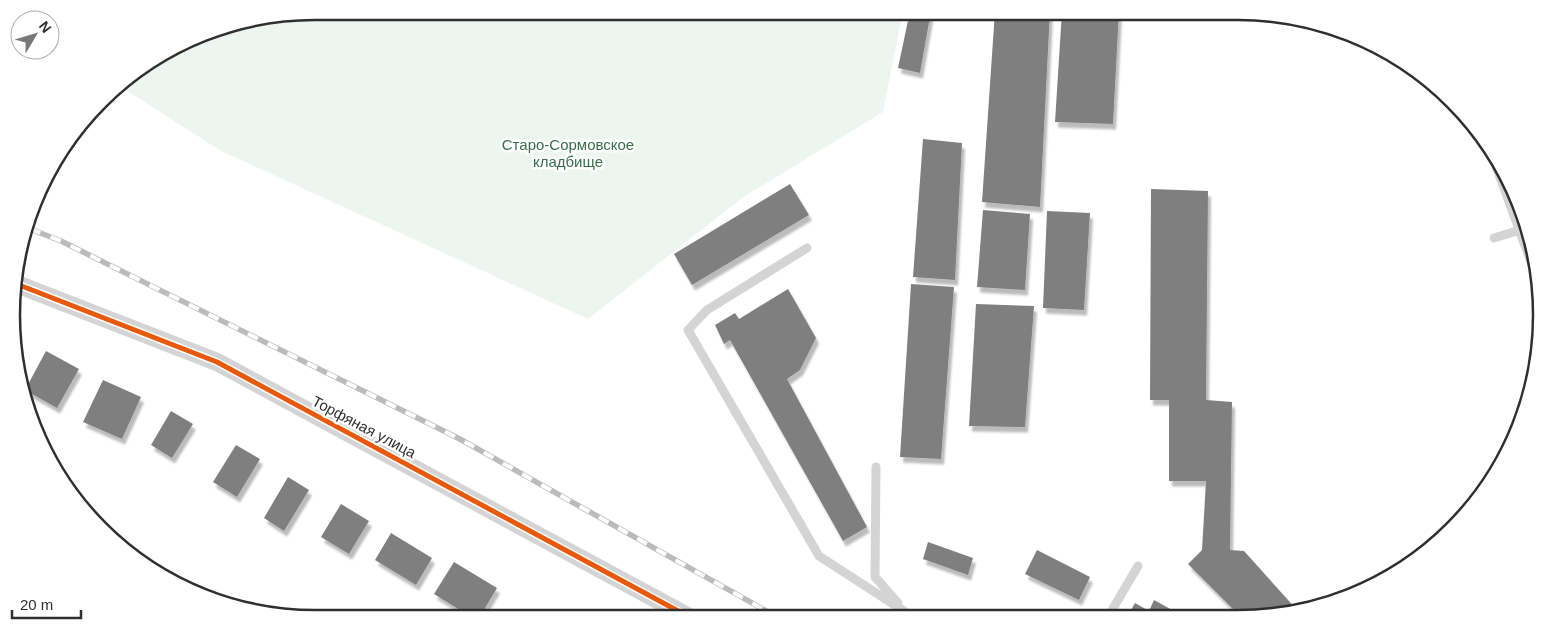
<svg xmlns="http://www.w3.org/2000/svg" width="1553" height="630" font-family="Helvetica,sans-serif">
<style>
.green{fill:#ecf6ee}
.building{fill:#7f7f7f;filter:url(#shadow)}
.lines{fill:none;stroke-linecap:round;stroke-linejoin:round}
.service{stroke:#d4d4d4;stroke-width:9}
.minor{stroke:#d4d4d4;stroke-width:18}
.rail-casing{stroke:#bbb;stroke-width:5.5}
.rail{stroke:#fff;stroke-width:4;stroke-dasharray:11;stroke-linecap:butt}
.cycleway-casing{stroke:#fff;stroke-width:8}
.cycleway{stroke:#e8590c;stroke-width:5}
.labels{text-anchor:middle;stroke-width:5;stroke-linejoin:round;paint-order:stroke}
.park-label{font-size:15px;fill:#396f4a;stroke:#fff}
.street-label{font-size:15px;fill:#2f2f2f;stroke:#fff}
.rim{fill:none;stroke:#2f2f2f;stroke-width:2.5}
</style>
<defs>
<filter id="shadow"><feDropShadow dx="3" dy="5.5" stdDeviation="1" flood-color="#0004"/></filter>
</defs>
<rect width="100%" height="100%" fill="#fff"/>
<path class="green" d="M315,11H903L883,112L742,198L588,319L221,151L118,85L217,27Z"/>
<path class="building" d="M910,11H931L920,73L898,68Z
M995,11H1050L1040,207L982,202Z
M1062,11H1119L1113,124L1055,122Z
M923,139L962,143L955,280L913,277Z
M790,184L809,215L692,285L674,254Z
M1151,189L1208,191L1206,400L1232,402L1230,550L1244,551L1297,610L1278,616H1240L1188,564L1202,550L1206,481H1169V400H1150Z
M983,210L1030,214L1025,290L977,287Z
M1047,211L1090,213L1084,310L1043,308Z
M911,284L954,287L941,459L900,457Z
M788,289L816,338L800,370L787,379L867,527L843,541L730,340L724,344L715,325L735,313L739,319Z
M976,304L1034,306L1025,427L969,426Z
M46,351L79,369L57,408L25,390Z
M103,380L141,397L122,439L83,422Z
M171,411L193,424L172,458L151,445Z
M236,445L260,459L237,497L213,482Z
M288,477L309,490L284,531L264,518Z
M341,504L369,521L349,554L321,537Z
M391,533L432,558L416,585L375,560Z
M928,542L973,558L968,575L923,559Z
M1037,550L1090,577L1079,600L1025,574Z
M454,562L497,588L479,618H473L434,594Z
M1154,600L1183,616L1127,617L1135,603L1149,611Z"/>
<g class="lines">
<path class="service" d="M1493,158L1535,273
M1494,238L1520,230
M807,248L707,310L688,330L819,556L907,613
M876,467L875,577L898,603
M1108,617L1138,566"/>
<path class="minor" d="M14,283L217,362L691,618"/>
<defs>
<path id="rail" d="M30,229L61,241L458,438L777,617"/>
</defs>
<use href="#rail" class="rail-casing"/>
<use href="#rail" class="rail"/>
<defs>
<path id="cycleway" d="M14,283L217,362L691,618"/>
</defs>
<use href="#cycleway" class="cycleway-casing"/>
<use href="#cycleway" class="cycleway"/>
</g>
<g class="labels">
<g class="park-label">
<text x="568" y="150">Старо-Сормовское<tspan x="568" dy="17">кладбище</tspan></text>
</g>
<g class="street-label">
<text transform="translate(364 427) rotate(28)" y="5">Торфяная улица</text>
</g>
</g>
<path d="M0 0H1553V630H0ZM315 20H1238A295 295 0 0 1 1533 315V315A295 295 0 0 1 1238 610H315A295 295 0 0 1 20 315V315A295 295 0 0 1 315 20Z" fill="#fff" fill-rule="evenodd"/>
<path class="rim" d="M315 20H1238A295 295 0 0 1 1533 315V315A295 295 0 0 1 1238 610H315A295 295 0 0 1 20 315V315A295 295 0 0 1 315 20Z"/>
<g transform="translate(35 35) rotate(52)"><circle r="24" fill="#ffffff" stroke="#acacac"/>
<path d="M0-4L9 19L0 12L-9 19Z" fill="#787878"/>
<text y="-8" font-size="14" font-weight="bold" text-anchor="middle" fill="#2f2f2f">N</text>
</g>
<path d="M12 610v8h69v-8" fill="none" stroke="#2f2f2f" stroke-width="2.5"/>
<text x="20" y="610" font-size="15" fill="#2f2f2f" stroke="#ffffff" stroke-width="4" paint-order="stroke">20 m</text>
</svg>
